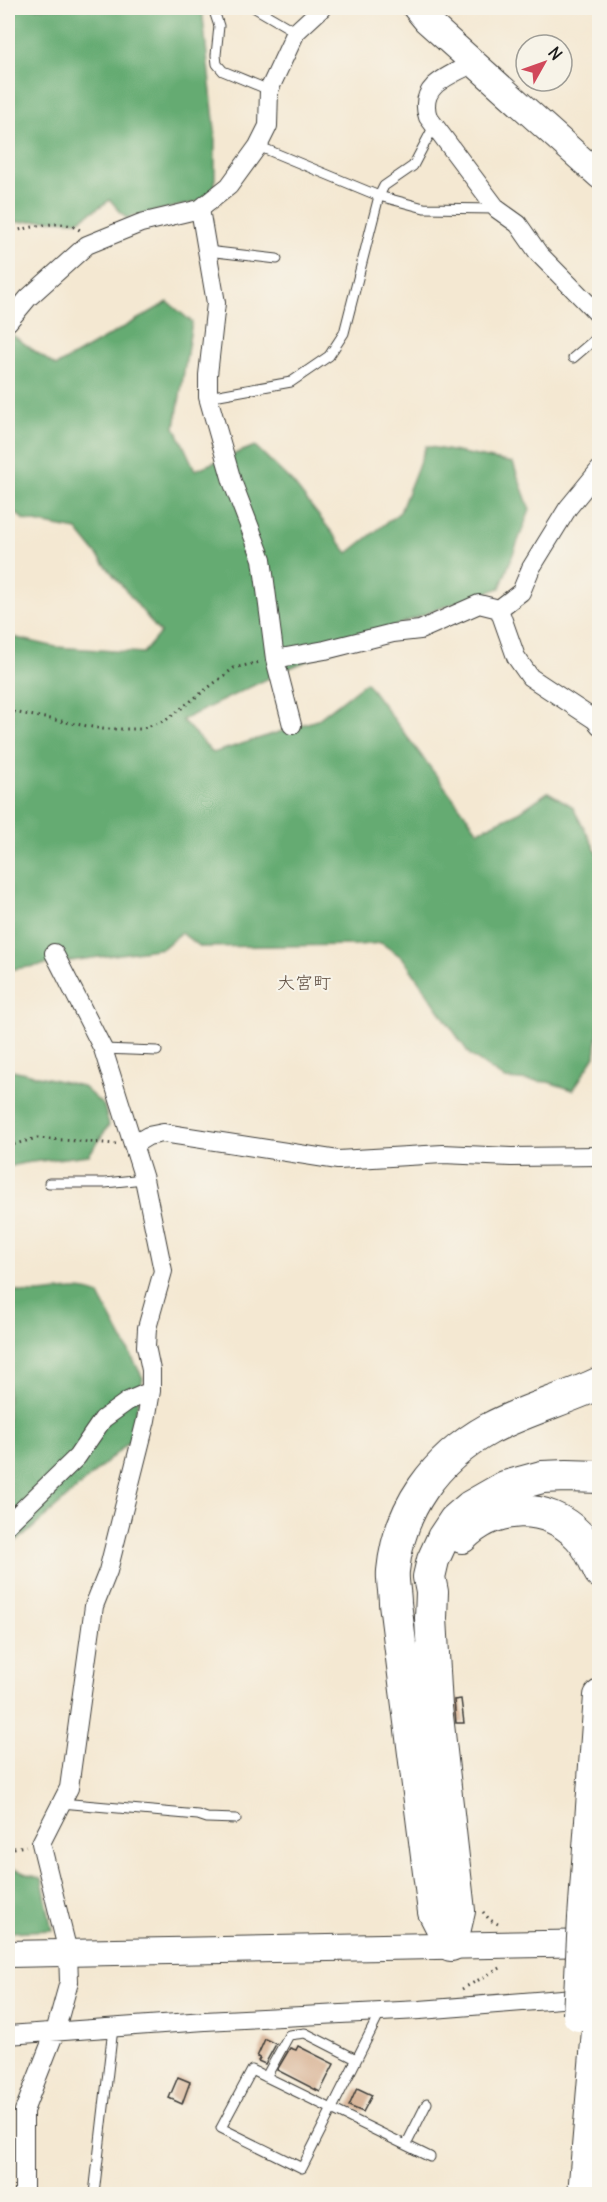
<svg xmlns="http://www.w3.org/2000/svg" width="607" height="2202" font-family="Delius,'Klee One',sans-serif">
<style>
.forest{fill:#65ab72;stroke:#406447;stroke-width:1.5}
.building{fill:#cd9c78}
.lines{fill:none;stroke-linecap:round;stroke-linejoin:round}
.lane-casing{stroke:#3c3b37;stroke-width:11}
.street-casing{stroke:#3c3b37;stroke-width:20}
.secondary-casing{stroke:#3c3b37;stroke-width:28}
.highway-casing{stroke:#3c3b37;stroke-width:34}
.path{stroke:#3c3b37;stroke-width:3;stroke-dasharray:1.5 4.5;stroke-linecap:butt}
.lane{stroke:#fff;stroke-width:9}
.street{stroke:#fff;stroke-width:18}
.secondary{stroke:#fff;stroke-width:26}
.highway{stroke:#fff;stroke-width:32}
.highway-bridge-casing{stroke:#3c3b37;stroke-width:34;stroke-linecap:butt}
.highway-bridge{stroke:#fff;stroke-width:32}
.labels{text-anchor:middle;stroke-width:4.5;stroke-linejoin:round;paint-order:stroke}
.neighbourhood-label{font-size:18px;fill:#5a493c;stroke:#f7f3e8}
</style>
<rect width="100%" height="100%" fill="#f7f3e8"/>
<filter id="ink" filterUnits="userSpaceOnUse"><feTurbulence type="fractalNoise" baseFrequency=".0167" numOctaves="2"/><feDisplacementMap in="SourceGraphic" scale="12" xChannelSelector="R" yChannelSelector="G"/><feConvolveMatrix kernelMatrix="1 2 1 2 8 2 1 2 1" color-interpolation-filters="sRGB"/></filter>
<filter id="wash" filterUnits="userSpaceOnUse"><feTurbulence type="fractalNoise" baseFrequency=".008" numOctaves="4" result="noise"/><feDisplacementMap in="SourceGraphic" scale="24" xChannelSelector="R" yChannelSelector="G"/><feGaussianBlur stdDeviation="1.35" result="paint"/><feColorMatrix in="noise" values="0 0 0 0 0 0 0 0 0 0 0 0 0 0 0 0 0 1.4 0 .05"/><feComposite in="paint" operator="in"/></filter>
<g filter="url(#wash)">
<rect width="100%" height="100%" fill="#f4e8d2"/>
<path class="forest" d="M8,8H202L215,130V198L126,218L110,200L78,221L48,220L8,223Z
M168,302L192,322L175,427L195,470L255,446L293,483L348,553L400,512L426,446L513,463L530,510L500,588L438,609L292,667L182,720L213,753L317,720L366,682L478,831L519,812L548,792L572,806L600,858V1014L595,1056L573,1090L548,1082L505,1079L470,1055L403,958L381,943L358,945L201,947L181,933L163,948L8,970V636L56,647L143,653L160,633L77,530L24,520L8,506V332L56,366Z
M8,1069L82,1086L104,1106L109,1125L89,1155L24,1163L8,1167Z
M8,1288C37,1302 70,1281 99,1295L143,1378L130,1441L25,1535L8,1546Z
M8,1867L42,1879L52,1930L8,1932Z"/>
<g id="blocks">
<path class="building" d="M461,1699L464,1723H456L454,1700Z
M265,2039L276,2044L265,2064L258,2061L260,2058L257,2057Z
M298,2046L334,2064L320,2092L277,2070L290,2048L296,2050Z
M178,2077L190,2082L182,2104L169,2098Z
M357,2088L372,2095L363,2112L349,2106Z"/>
</g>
</g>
<g filter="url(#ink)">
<use href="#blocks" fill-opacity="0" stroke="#3c3b37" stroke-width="1.5"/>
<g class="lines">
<defs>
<path id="lane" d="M213,8L219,26L216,55L217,64L223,71L269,90
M255,8L296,32
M258,146L379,196L424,208L496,209
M590,164L600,151
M207,251L277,259
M573,358L600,335
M208,397L291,382L329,356L344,333L379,196L384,186L413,166L434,126
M103,1049L157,1051
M49,1183H105L144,1179
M61,1803L198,1815L207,1818L236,1819
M380,2013L302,2168L221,2128L252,2070C311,2099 371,2128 430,2157
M266,2077L289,2035L305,2033L356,2059
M406,2145L427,2103
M94,2194L113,2028"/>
<path id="street" d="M474,63C451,75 417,85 428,117L497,209L518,224L539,254L600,316
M200,209L216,303L208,375V397L232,481L262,559L275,659L292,725
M8,322L28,298L87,245L141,223L200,209L229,186L258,146L268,126L269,90L296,32L322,8
M499,609L516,657L530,677L595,720L600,726
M275,659L325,650L393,633L420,630L479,604L499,609L521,592L531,568L568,508L600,469
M133,1145L148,1136L163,1133L338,1160L443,1154L511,1157L600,1156
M8,1524L77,1457L103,1419L128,1401L151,1391
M8,2035L205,2021L420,2010L586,1997
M24,2194V2111L55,2032L69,1982L68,1952L41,1843L69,1788L94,1606L108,1571L146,1420L151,1391V1370L146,1346L147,1328L163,1271L144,1179L103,1049L54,953"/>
<path id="secondary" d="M416,8L426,20L600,176
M8,1954L600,1943"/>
<path id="highway" d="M462,1537C495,1504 546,1502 579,1536C589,1546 594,1559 600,1572
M584,1918L600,1696
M451,1945L434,1912L395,1603C395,1593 392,1581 393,1571C399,1509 435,1459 489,1429C524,1410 564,1400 600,1383
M451,1945L459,1911L436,1707L431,1618L432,1592L429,1577L433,1560L443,1538L455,1520L470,1507L505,1487L542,1477L567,1476L600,1477
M584,2194L600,2007"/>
</defs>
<use href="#lane" class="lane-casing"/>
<use href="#street" class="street-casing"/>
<use href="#secondary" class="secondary-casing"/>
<use href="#highway" class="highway-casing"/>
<path class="path" d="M8,232C30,229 62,216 81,231
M8,711L103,729H141L166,720L234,668L260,662
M8,1146L37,1138L116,1144
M8,1849L26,1846
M483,1912L490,1920L498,1924
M462,1989L504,1966"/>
<use href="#lane" class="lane"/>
<use href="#street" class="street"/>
<use href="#secondary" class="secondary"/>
<use href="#highway" class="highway"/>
<defs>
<path id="highway-bridge" d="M579,2015L584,1918"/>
</defs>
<use href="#highway-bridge" class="highway-bridge-casing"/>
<use href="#highway-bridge" class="highway-bridge"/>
</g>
</g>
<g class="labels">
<g class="neighbourhood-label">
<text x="304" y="989">大宮町</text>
</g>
</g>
<rect width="607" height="2202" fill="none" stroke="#f7f3e8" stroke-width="30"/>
<g transform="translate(544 63) rotate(50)"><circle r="28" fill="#f7f3e8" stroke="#9f9d96" stroke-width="1.5"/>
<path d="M0-4.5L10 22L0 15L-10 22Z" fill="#d1495b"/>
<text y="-9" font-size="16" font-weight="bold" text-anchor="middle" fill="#1c1c1c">N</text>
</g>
</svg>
